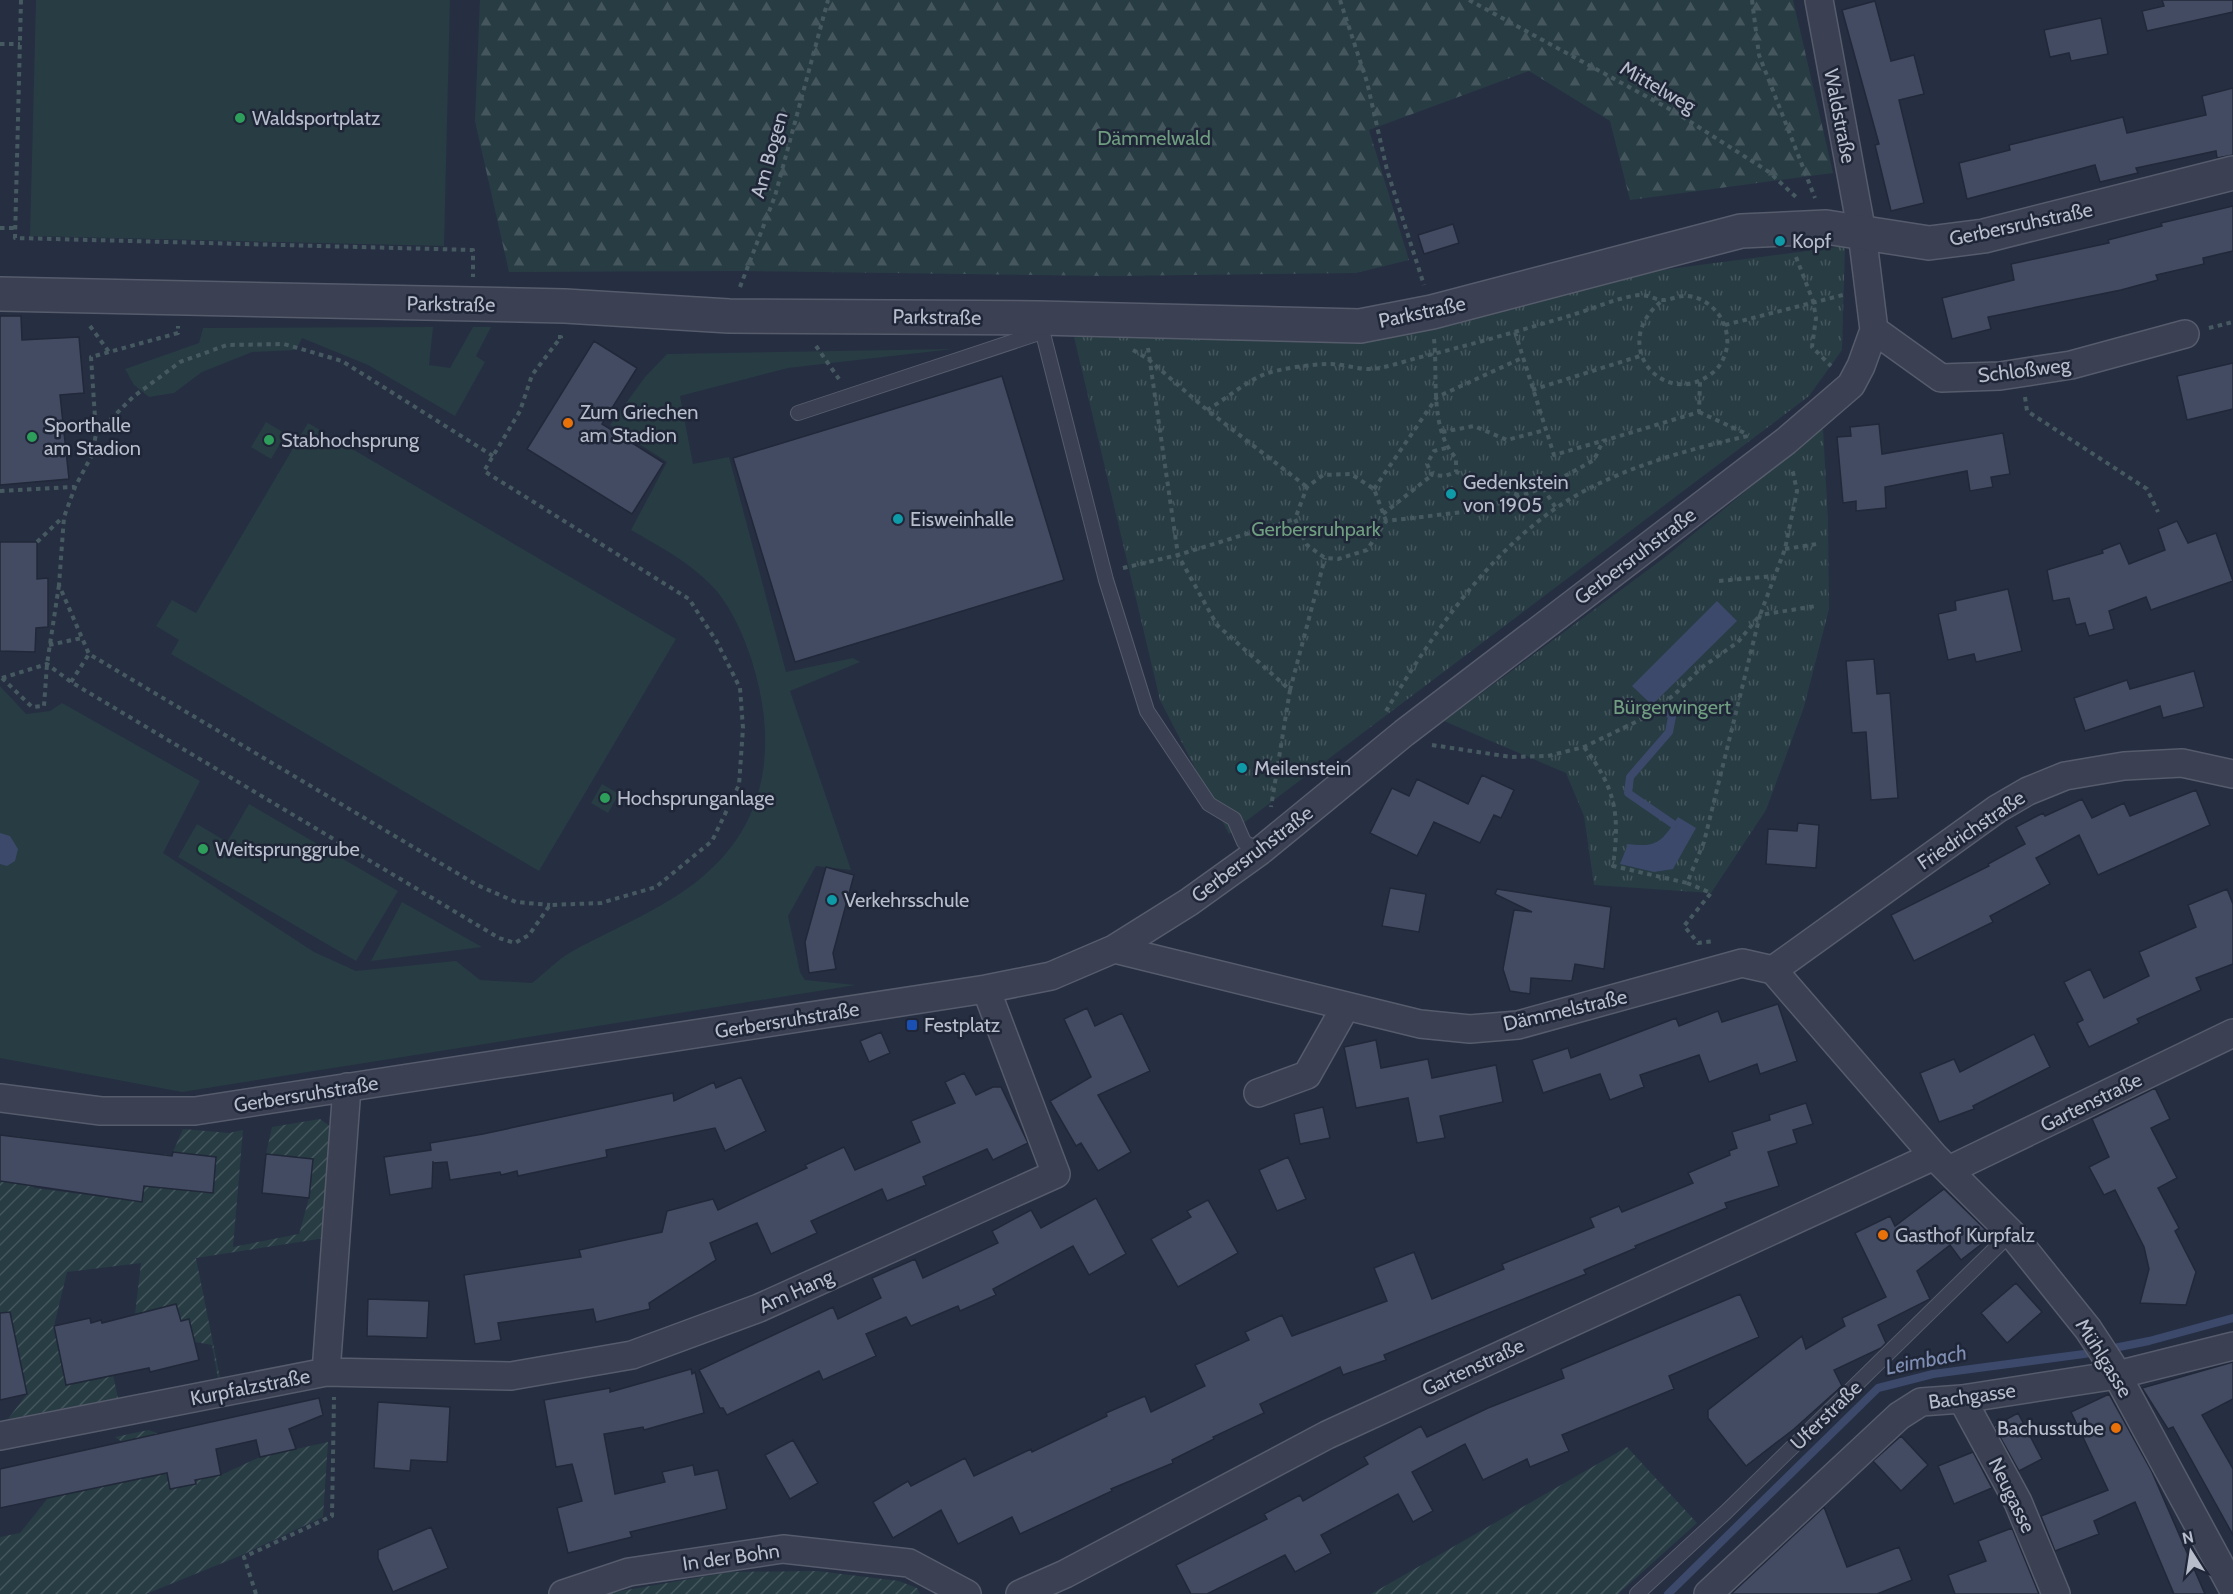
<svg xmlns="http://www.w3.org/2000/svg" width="2233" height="1594" font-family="Cabin,sans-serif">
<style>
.grass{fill:#283c43}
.forest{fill:url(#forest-firs)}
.park{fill:url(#park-tufts)}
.garden{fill:url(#garden-furrows)}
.water{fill:#3c496b}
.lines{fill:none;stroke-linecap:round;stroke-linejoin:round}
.stream{stroke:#3c496b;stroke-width:8}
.building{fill:#424b62;stroke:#212839;stroke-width:1.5}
.service-casing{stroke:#565c6c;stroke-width:16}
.minor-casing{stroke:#565c6c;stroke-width:30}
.tertiary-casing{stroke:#565c6c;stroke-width:36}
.path{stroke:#475960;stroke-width:4;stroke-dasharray:4.5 4.5;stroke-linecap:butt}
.service{stroke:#3b4152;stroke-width:14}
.minor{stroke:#3b4152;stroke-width:27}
.tertiary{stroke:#3b4152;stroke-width:33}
.leisure-dot{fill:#2e9e5b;stroke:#1f2637;stroke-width:2}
.culture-dot{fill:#0f9aa8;stroke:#1f2637;stroke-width:2}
.food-dot{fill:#e8710a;stroke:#1f2637;stroke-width:2}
.transit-dot{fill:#1a4fb4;stroke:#1f2637;stroke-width:2}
.labels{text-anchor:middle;stroke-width:5;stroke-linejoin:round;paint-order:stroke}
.street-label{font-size:20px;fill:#b8bdcc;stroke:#1f2637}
.poi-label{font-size:20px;fill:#b8bdcc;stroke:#1f2637;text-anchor:start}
.park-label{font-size:20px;fill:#6f9d80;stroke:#1f2637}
.water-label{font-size:21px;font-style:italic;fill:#7f8eb3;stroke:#1f2637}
</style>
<defs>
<pattern id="forest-firs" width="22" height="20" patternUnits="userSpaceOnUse" patternTransform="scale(1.5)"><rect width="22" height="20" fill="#283c43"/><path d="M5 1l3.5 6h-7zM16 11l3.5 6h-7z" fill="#45565d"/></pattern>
<pattern id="park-tufts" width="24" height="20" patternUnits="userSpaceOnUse" patternTransform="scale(1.5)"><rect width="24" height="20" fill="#283c43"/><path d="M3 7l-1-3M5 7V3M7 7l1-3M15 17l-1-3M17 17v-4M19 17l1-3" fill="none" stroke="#45565d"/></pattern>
<pattern id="garden-furrows" width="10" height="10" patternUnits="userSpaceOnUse" patternTransform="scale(1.5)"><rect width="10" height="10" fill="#283c43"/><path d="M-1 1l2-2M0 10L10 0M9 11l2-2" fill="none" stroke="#45565d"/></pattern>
</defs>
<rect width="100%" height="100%" fill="#262e42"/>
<path class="grass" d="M36,0H450L444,246L30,236Z
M433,327L429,365L450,368L473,327H491L476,356L485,362L455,416L368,365L302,338L296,350L252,352L202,372L174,393L149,397L134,385L125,369L199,343L203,328Z
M953,349L788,368L680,396L693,464L729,457L786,672L853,658L860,662L790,691L851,870L816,866L788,916L800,972L805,980L856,985L182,1092L0,1058V686L26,714L50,711L62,703L200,781L163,853L314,952L356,971L456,961L480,980L532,983C545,973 557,960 571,952C614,928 664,909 701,878C771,821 777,739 751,658C742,631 728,600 706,580C684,559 657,545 631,530L667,462L610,425L645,377L667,354Z
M266,422L286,434L271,459L251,447Z
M308,423L676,639L539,871L171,654L179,640L156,626L172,600L196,613Z
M602,784L619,794L608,813L591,803Z
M249,804L398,891L356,961L178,857L197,824L227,842Z
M402,902L482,947L371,961Z"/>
<path class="forest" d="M480,0H1793L1833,173L1630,200L1610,121L1529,71L1369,130L1409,260L1356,273L1111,276L736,271L509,272L475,121Z"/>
<path class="park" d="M1845,246L1842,350L1809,396L1229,834L1160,700L1074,337L1364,339L1623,275Z
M1823,428L1828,520L1829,609L1804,707L1766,810L1711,893L1594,885L1584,816L1566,773L1444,721L1664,558Z"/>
<path class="garden" d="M320,1119L331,1127L325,1238L196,1258L220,1378L218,1379L212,1345L195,1342L189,1320L181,1321L176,1304L135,1314L141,1263L67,1272L54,1326L66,1385L113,1375L118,1398L8,1419L27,1394L16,1345L0,1348V1181L12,1136L40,1139L34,1188L142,1202L149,1153L172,1155L169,1188L212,1193L216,1157L173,1152L183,1129L229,1133L243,1130L233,1247L299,1234L309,1198L313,1159L266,1154L272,1127Z
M149,1430L159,1434L196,1483L195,1480L221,1475L260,1457L328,1442L323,1517L242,1555L146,1594H0V1537L20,1533L48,1498L131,1480L122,1442L115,1437Z
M1627,1447L1697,1523L1618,1594H1371Z
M817,1571L899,1581L917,1588L920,1594H604L730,1572Z"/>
<path class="water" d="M1717,601L1737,621L1652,705L1632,686Z
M1678,817L1696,828L1673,869L1654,872L1620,864L1628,844C1658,848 1662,841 1678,817Z
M0,833L10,836L18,849L15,861L7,866L0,864Z"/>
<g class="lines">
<path class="stream" d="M1666,709L1672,717L1669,732L1630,777L1628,793L1673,824
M1668,1594L1878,1388L1933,1374L2084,1354L2149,1341L2233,1318"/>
</g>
<path class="building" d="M2162,0H2233V12L2147,31L2142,11L2164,6Z
M1875,1L1891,61L1914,55L1924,94L1899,100L1924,203L1891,211L1875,145L1879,144L1842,10Z
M2101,18L2108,54L2071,61L2069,53L2050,57L2044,30Z
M2233,88V155L2217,158L2216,151L2136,168L2138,173L2100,182L2095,165L1967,199L1959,163L2010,150L2009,145L2123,117L2127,133L2206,115L2202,96Z
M2233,206V251L2203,258L2204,264L2156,275L2158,280L2121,290L1988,317L1991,329L1952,339L1942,298L2014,280L2011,264L2109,243L2108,240L2162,226L2161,223Z
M1453,224L1459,243L1424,254L1418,235Z
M0,316H21L22,340L79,337L84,393L60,395L69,479L0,485Z
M594,341L637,368L602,424L664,463L632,514L527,449Z
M2233,363V409L2187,420L2177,376Z
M1002,376L1064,580L795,662L733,458Z
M1879,424L1882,454L2003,433L2010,474L1991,477L1993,487L1970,491L1967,471L1885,487L1886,508L1856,511V501L1843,503L1837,437L1851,436L1850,427Z
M2177,521L2188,543L2216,533L2233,581L2151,610L2146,597L2109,611L2114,629L2089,636L2085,623L2076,625L2069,598L2053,601L2047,570L2103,553L2102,550L2120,543L2129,564L2165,550L2158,529Z
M0,542H37V579L48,578V627L36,628L35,652L0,651Z
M2008,589L2022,651L1976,662L1974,654L1948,660L1938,614L1956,610L1955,601Z
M1874,659L1877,694L1890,693L1898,798L1871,800L1866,732L1852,733L1846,661Z
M2194,671L2204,707L2163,718L2160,706L2085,731L2074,698L2127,680L2130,689Z
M1482,775L1514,790L1501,818L1494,815L1480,843L1434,822L1417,856L1370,833L1392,788L1409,796L1417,779L1468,804Z
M2196,790L2210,825L2098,875L2079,835L2036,858L2050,884L1990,916L1993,922L1914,961L1891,915L1989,866L1988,864L2025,844L2016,827L2043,813L2045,816L2082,799L2092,818L2124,803L2130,816Z
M1798,823L1819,825L1816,868L1766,864L1768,829L1797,831Z
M826,867L854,875L833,953L836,969L809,973L805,942Z
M1390,888L1426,894L1419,932L1382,926Z
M1497,889L1611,907L1604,969L1575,964L1572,981L1531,978L1530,994L1510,991L1503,969L1514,910L1532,912L1495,894Z
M2227,889L2233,904V964L2196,978L2201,990L2137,1019L2139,1023L2089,1047L2077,1023L2083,1020L2064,982L2090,969L2104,998L2149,976L2139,952L2196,927L2188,905Z
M1778,1004L1797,1061L1760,1074L1757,1064L1709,1082L1699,1055L1640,1075L1644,1087L1610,1100L1600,1074L1543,1093L1532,1060L1568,1048L1571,1058L1676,1018L1679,1026L1718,1011L1722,1022Z
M1087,1008L1095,1026L1122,1013L1150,1071L1098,1095L1131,1152L1098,1171L1081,1143L1076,1146L1050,1101L1091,1077L1064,1019Z
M881,1032L890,1053L869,1062L860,1041Z
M2034,1034L2050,1067L1973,1106L1974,1109L1939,1122L1920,1073L1954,1059L1960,1072Z
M1376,1040L1381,1068L1428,1059L1432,1078L1496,1065L1503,1102L1440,1116L1445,1138L1417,1143L1408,1098L1356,1108L1344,1047Z
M964,1073L976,1095L993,1087H1001L1028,1143L993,1160L987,1149L923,1177L926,1185L887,1201L882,1189L811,1221L817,1233L771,1254L757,1223L710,1243L716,1260L649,1303L650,1309L596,1322L593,1309L498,1323L501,1340L475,1344L464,1275L581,1257L579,1250L662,1232L667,1211L713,1199L718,1210L807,1168L805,1165L844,1147L855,1170L920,1142L911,1121L955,1103L945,1082Z
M741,1077L766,1131L725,1151L715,1128L606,1150L607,1157L518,1176L517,1171L501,1175L500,1172L450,1180L447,1162L433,1163V1161L432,1188L390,1195L384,1157L431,1150L430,1143L483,1134L673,1093L674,1101L714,1082L716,1088Z
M2155,1088L2170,1119L2151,1128L2177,1178L2158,1188L2179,1228L2175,1231L2196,1272L2186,1305L2140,1303L2149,1269L2144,1247L2115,1190L2104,1195L2089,1167L2109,1157L2092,1119Z
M1806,1103L1813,1124L1793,1130L1797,1143L1768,1152L1779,1186L1725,1203L1727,1208L1635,1246L1636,1248L1584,1270L1586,1274L1384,1355L1386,1360L1343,1375L1340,1367L1260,1404L1264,1413L1213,1437L1214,1439L1172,1460L1173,1463L1111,1489L1112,1491L1020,1534L1012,1517L958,1544L941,1510L893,1538L873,1502L908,1481L911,1486L965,1458L974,1476L1031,1449L1032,1452L1107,1416L1106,1413L1145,1396L1151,1412L1205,1386L1195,1365L1249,1340L1245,1332L1282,1315L1292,1336L1387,1301L1374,1268L1414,1252L1432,1299L1504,1269L1502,1264L1594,1227L1590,1218L1619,1206L1622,1212L1693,1183L1688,1173L1730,1155L1729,1151L1737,1148L1732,1132L1770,1120L1769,1115Z
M1323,1107L1330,1138L1300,1144L1294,1114Z
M0,1135L172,1156L173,1152L216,1157L213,1193L144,1186L142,1202L0,1181Z
M266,1154L313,1159L309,1198L262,1193Z
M1288,1157L1306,1199L1277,1211L1259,1170Z
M1944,1189L1992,1236L1961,1260L1950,1245L1917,1271L1930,1299L1878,1325L1886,1343L1881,1348L1834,1370L1842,1386L1794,1429L1746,1466L1708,1418V1410L1802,1336L1806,1349L1845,1326L1842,1318L1886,1297L1855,1233L1890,1216L1895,1226Z
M1096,1198L1126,1254L1089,1275L1073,1246L993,1289L996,1295L960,1311L958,1306L911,1326L906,1317L866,1334L876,1356L823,1380L819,1371L727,1415L723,1408H720L699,1370L833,1307L838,1319L881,1298L872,1278L915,1259L923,1278L998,1243L992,1231L1031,1210L1041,1228Z
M1208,1200L1238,1253L1178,1287L1151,1239L1191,1217L1187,1211Z
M2016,1283L2042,1312L2007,1343L1981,1313Z
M1740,1294L1759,1337L1669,1376L1674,1389L1562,1435L1569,1451L1530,1467L1527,1459L1483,1480L1465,1444L1412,1472L1433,1511L1413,1522L1398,1494L1321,1535L1331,1553L1295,1572L1285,1555L1207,1594H1191L1176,1565L1267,1519L1264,1514L1300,1495L1303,1501L1368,1464L1364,1457L1421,1426L1427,1437L1488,1408L1564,1378L1561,1369Z
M368,1299L429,1301L427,1338L367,1336Z
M176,1304L181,1321L189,1319L199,1360L150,1372L149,1368L66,1385L54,1326L90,1318L91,1323L101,1320L102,1323Z
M10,1312L27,1394L0,1400V1313Z
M2233,1362V1399L2202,1415L2233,1469V1535L2173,1427L2168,1429L2142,1388Z
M691,1369L692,1374L695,1372L704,1413L644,1430L643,1427L604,1434L615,1494L665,1482L662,1472L693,1465L695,1475L718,1470L727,1509L630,1532L632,1537L568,1553L557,1508L582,1501L572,1464L556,1467L544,1400L610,1388V1392Z
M2109,1394L2152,1472L2205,1594H2174L2135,1502L2094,1521L2099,1534L2055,1551L2041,1516L2108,1490L2071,1412Z
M319,1398L323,1415L289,1429L296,1449L260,1457L256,1440L216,1449L221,1475L195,1480L196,1484L170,1489L167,1473L0,1508V1469Z
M378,1402L450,1407L447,1462L411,1460L410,1471L374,1468Z
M2018,1413L2042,1459L2019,1471L1994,1426Z
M1901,1436L1928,1465L1901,1491L1873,1461Z
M793,1440L818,1483L790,1499L765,1455Z
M1973,1452L1992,1488L1954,1504L1938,1466Z
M1824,1507L1847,1567L1899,1547L1912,1580L1877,1594H1731Z
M431,1527L448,1568L393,1592L378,1558V1550Z
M2012,1528L2039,1594H1955L1948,1575L1986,1561L1978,1541Z"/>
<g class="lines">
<defs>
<path id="service" d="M1039,318L1106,580L1147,711L1209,804L1234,819L1244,842L1260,851
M798,413L1042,332
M1637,1594L1726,1512L2011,1233"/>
<path id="minor" d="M1874,330L1941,378L2000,376L2071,365L2185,334
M1114,949L1420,1024L1470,1029L1518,1025L1742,963L1773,970L1934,1156L2011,1233L2088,1329L2111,1364L2233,1589
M1773,970L1997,809L2028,791L2065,776L2124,766L2182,763L2233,774
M1258,1093L1307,1075L1346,1006
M0,1098L101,1111H195L986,989L1051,976L1114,949L1189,902L1260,851L1404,733L1786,441L1851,385L1861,366L1874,330L1862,233L1819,0
M1949,1170L2233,1033
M326,1372L511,1376L632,1355L759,1308L1056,1174L986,989
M1962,1399L2018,1502L2056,1594
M0,1436L326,1372L347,1087
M563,1594L629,1572L783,1549L909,1563L967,1594
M1020,1594L1065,1574L1327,1435L1934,1156
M1708,1594L1899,1416L1921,1402L1962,1399L2117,1375L2233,1346"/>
<path id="tertiary" d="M0,294L565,306L729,316L1039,318L1360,326L1432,312L1741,231L1826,227L1929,243L1984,236L2233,173"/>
</defs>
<use href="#service" class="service-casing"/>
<use href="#minor" class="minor-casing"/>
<use href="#tertiary" class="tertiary-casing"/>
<path class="path" d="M21,0L15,238L473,250V277
M1340,0L1367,82L1387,170L1424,285
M1469,0L1675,112L1769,172L1797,198
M1752,0L1759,55L1815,198
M0,44H20
M0,228H15
M1796,257L1813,301L1816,318L1812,347L1831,366
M740,287L775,196L828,0
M1725,325L1843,295
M90,326L109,352
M2209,328L2233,322
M1515,332L1554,455L1602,441
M1434,339C1438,376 1429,429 1456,458V472
M816,346L839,379
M1148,348L1178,555L1217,625L1290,690L1271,807
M1133,350L1148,359L1207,410L1307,487
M1532,390L1640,356
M2025,397L2027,411L2147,489L2158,512
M1207,410C1226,399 1245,382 1265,374C1278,369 1313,364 1327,364C1342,363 1358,370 1372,369C1390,367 1408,360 1425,356C1474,344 1522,330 1569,316C1592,309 1616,298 1639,295C1648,294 1656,301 1665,300C1673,299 1680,295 1688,296C1713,299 1730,323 1727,347C1725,357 1720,368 1711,374C1664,410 1606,344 1663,300
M1699,412L1749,435
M1442,432L1474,426L1507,440L1545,430
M96,433L91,357L178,333V326
M1446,448L1434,451L1427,464L1432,475L1445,476L1456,472L1521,496
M493,456L342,361L284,344L227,345L180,362L133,397L96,434L92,455L75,487L64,517L59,585L89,654L477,885L516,902L550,905
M1543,488L1556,508
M1374,489L1437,397L1522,358
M0,491L74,487
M1383,514L1432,475
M1386,521L1374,489L1351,474L1323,475L1307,487L1295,519L1307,545L1325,558L1338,559L1367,550L1386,521L1481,510L1543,488L1594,460L1603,441L1699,412L1700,382
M37,542L63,517
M1785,549L1817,544
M1123,568L1178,555L1295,519
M1719,581L1774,576
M49,645L82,638
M2,678L47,664L71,682L499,938L515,943L529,935L550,905L601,903L656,887L712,841L739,785L743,728L740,688L717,642L689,599L484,471L520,411L532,375L561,337H558
M2,678L32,707L44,706L47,664L59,585
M71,682L89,654
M1290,690L1325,558
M1386,711C1431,637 1483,559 1556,508C1610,471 1684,450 1748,436
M1432,745L1511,757L1548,756L1584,747L1646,717L1675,694L1701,668L1738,642L1760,615L1785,549L1797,491L1792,468
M1584,747C1616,789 1620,814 1613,866L1687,883L1704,842L1760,615L1816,606
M1687,883L1711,893L1684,926L1698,943L1714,941
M256,1594L244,1557L332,1516L334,1397"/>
<use href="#service" class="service"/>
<use href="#minor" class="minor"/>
<use href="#tertiary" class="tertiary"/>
</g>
<g class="leisure-dot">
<circle cx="240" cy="118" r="6"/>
<circle cx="32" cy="437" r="6"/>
<circle cx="269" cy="440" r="6"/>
<circle cx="605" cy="798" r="6"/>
<circle cx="203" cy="849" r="6"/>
</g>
<g class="culture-dot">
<circle cx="1780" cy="241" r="6"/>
<circle cx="1451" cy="494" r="6"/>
<circle cx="898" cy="519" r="6"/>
<circle cx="1242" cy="768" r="6"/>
<circle cx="832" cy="900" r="6"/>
</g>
<g class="food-dot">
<circle cx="568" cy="423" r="6"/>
<circle cx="1883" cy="1235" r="6"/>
<circle cx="2116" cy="1428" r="6"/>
</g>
<rect class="transit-dot" x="906" y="1019" width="12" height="12" rx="3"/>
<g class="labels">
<g class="street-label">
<text transform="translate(1658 87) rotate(30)" y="7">Mittelweg</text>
<text transform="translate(1840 116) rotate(79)" y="7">Waldstraße</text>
<text transform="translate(769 155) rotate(-74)" y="7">Am Bogen</text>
<text transform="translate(2021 224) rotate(-12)" y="7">Gerbersruhstraße</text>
<text transform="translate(451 304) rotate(1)" y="7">Parkstraße</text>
<text transform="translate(1422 312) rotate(-12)" y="7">Parkstraße</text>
<text transform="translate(937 317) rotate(1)" y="7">Parkstraße</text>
<text transform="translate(2024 370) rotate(-7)" y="7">Schloßweg</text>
<text transform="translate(1635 556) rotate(-37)" y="7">Gerbersruhstraße</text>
<text transform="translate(1971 830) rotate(-34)" y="7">Friedrichstraße</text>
<text transform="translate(1252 854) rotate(-37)" y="7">Gerbersruhstraße</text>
<text transform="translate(1565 1010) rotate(-13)" y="7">Dämmelstraße</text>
<text transform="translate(787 1020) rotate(-9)" y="7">Gerbersruhstraße</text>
<text transform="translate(306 1094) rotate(-9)" y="7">Gerbersruhstraße</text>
<text transform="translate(2091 1102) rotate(-26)" y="7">Gartenstraße</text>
<text transform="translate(796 1291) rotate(-24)" y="7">Am Hang</text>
<text transform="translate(2104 1358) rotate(58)" y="7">Mühlgasse</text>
<text transform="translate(1473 1367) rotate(-25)" y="7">Gartenstraße</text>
<text transform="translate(250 1387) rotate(-11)" y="7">Kurpfalzstraße</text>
<text transform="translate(1972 1396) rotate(-8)" y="7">Bachgasse</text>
<text transform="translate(1826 1415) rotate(-44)" y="7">Uferstraße</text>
<text transform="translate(2012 1495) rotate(64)" y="7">Neugasse</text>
<text transform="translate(731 1557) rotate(-8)" y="7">In der Bohn</text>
</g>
<g class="poi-label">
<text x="252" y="125">Waldsportplatz</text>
<text x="1792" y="248">Kopf</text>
<text x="580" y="419">Zum Griechen<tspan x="580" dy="23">am Stadion</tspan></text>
<text x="44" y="432">Sporthalle<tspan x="44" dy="23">am Stadion</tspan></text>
<text x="281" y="447">Stabhochsprung</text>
<text x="1463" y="489">Gedenkstein<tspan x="1463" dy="23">von 1905</tspan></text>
<text x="910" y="526">Eisweinhalle</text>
<text x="1254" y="775">Meilenstein</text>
<text x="617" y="805">Hochsprunganlage</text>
<text x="215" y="856">Weitsprunggrube</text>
<text x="844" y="907">Verkehrsschule</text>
<text x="924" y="1032">Festplatz</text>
<text x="1895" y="1242">Gasthof Kurpfalz</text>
<text x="2104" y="1435" text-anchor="end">Bachusstube</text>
</g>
<g class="park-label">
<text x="1154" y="145">Dämmelwald</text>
<text x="1316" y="536">Gerbersruhpark</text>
<text x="1672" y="714">Bürgerwingert</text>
</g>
<g class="water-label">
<text transform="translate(1926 1360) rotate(-11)" y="7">Leimbach</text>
</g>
</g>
<g transform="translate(2191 1552) rotate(348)" stroke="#1f2637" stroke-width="4.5" paint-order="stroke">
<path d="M0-4.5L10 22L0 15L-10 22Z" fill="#b8bdcc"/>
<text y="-9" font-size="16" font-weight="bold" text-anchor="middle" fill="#b8bdcc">N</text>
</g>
</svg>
